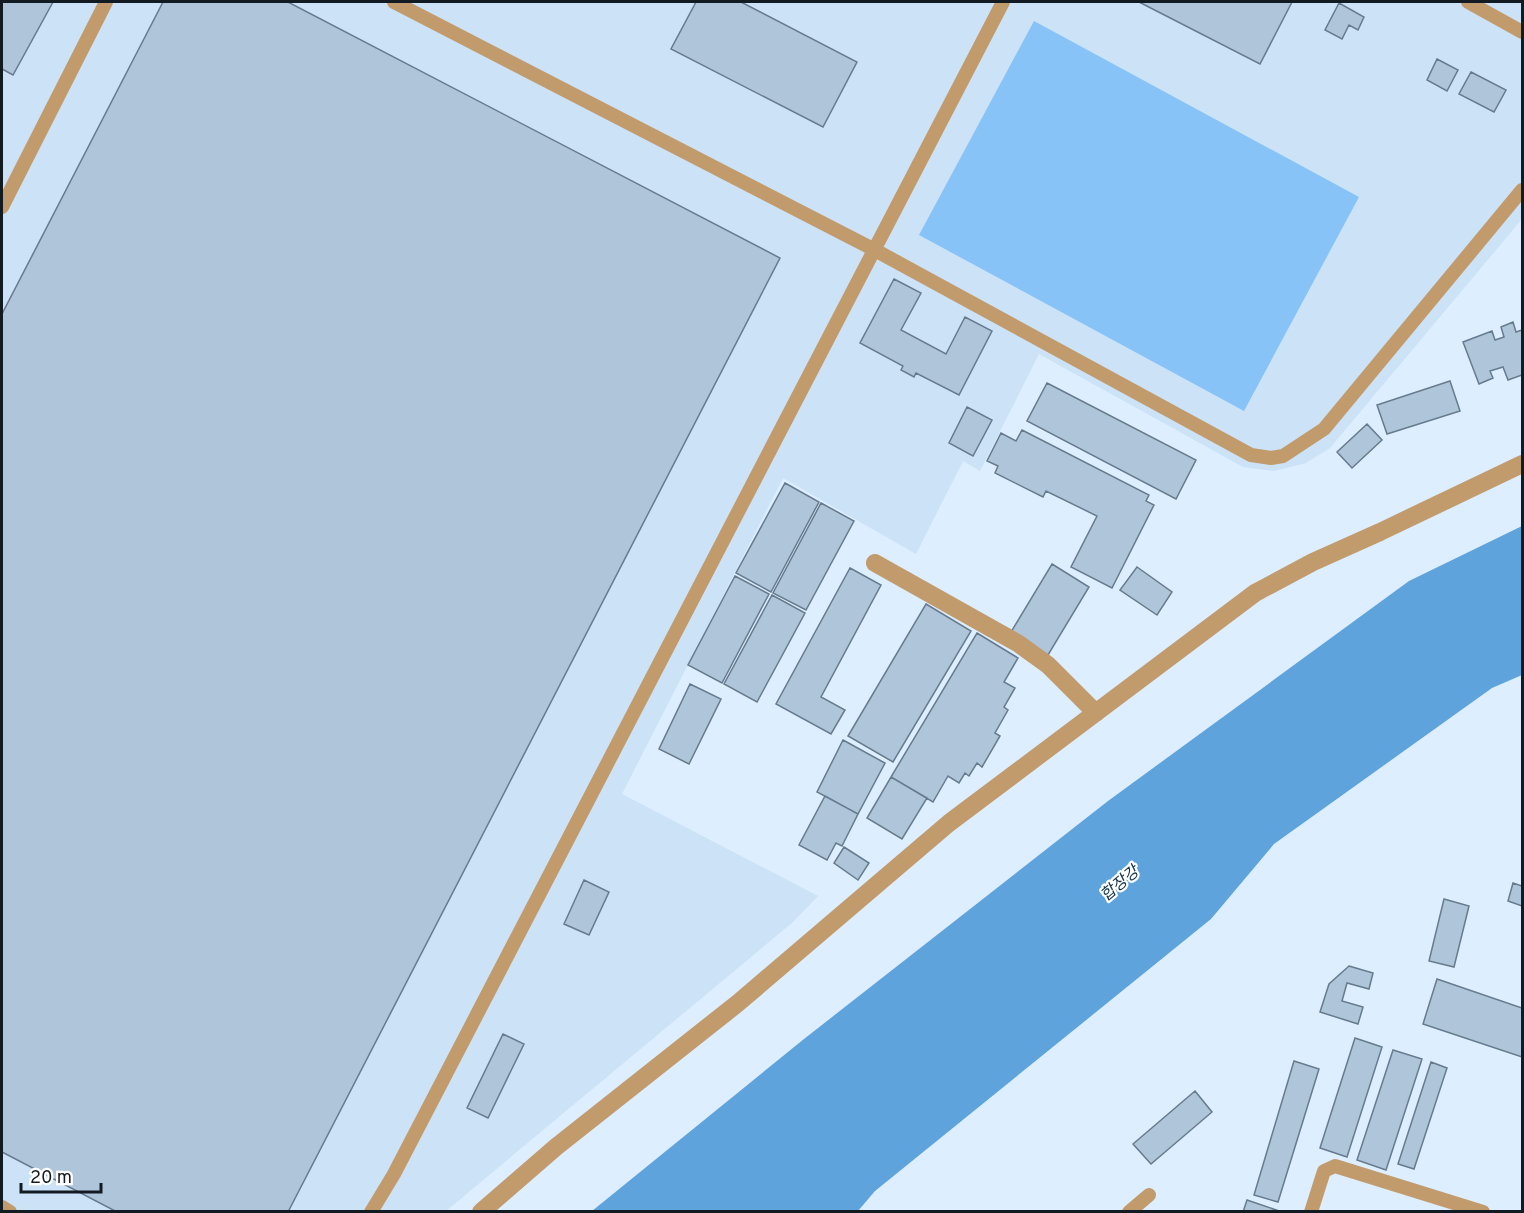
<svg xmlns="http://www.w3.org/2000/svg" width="1524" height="1213" font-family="Overpass,'Noto Sans KR',sans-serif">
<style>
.built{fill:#cce2f7}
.green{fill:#88c3f7}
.water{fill:#5fa3dd}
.building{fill:#afc5d9;stroke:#677b8e;stroke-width:1.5}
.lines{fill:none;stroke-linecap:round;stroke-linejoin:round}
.service{stroke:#c29b6d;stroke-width:14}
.minor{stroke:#c29b6d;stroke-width:18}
.labels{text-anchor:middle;stroke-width:4.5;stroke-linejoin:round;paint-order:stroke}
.water-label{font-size:16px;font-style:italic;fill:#15324a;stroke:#fff}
</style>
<rect width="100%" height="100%" fill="#dceeff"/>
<path class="built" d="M2,2H1522V219L1330,448L1306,463L1274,471L1243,467L1039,354L980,471L963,461L916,554L783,478L622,794L818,896L793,922L446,1211L2,1212Z"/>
<path class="green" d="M1034,21L1359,197L1244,411L919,235Z"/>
<path class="water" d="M1522,526V675L1492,688L1274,844L1211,919L875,1191L858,1211H592L804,1039L1108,801L1409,581Z"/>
<path class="building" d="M2,2H53L13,75L2,69Z
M163,2H288L780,258L288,1212H117L2,1152V314Z
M696,2H741L857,62L823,127L671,49Z
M1139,2H1292L1260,64Z
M1339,3L1364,17L1358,30L1349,25L1342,39L1325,30Z
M1437,59L1458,70L1447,91L1427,80Z
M1471,72L1506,90L1494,112L1459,94Z
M894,279L921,293L901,330L946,354L965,317L992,331L959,395L916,373L914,377L901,370L903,366L860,343Z
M1513,322L1516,332L1522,330V375L1508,380L1503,367L1490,371L1493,378L1479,384L1463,342L1492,331L1495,340L1504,337L1501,327Z
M1450,381L1460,411L1387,434L1377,405Z
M1047,383L1196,460L1176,499L1027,421Z
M967,407L992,420L973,456L949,443Z
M1367,424L1382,440L1352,468L1337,452Z
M1022,430L1149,495L1146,501L1154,505L1112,588L1071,567L1097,516L1046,491L1043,497L995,473L998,466L987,461L1001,433L1016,441Z
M785,483L819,502L771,592L736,573Z
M821,503L854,521L806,610L773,593Z
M1052,564L1089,587L1048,655L1011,632Z
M1137,567L1172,592L1157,615L1120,590Z
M850,568L881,585L821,697L845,710L831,734L776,704Z
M735,576L769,594L722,683L688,665Z
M772,595L805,613L757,702L724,684Z
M926,604L971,631L893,762L848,736Z
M977,633L1018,658L1004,682L1015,688L1004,707L1008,710L995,733L1000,736L982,767L977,763L969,776L965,773L959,783L948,776L933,802L891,777Z
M690,684L721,699L689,764L659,749Z
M843,740L885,763L858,814L817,792Z
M891,777L927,798L902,839L867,818Z
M825,796L858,814L842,846L836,843L827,860L799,845Z
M844,847L869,863L858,880L834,863Z
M584,880L609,892L589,935L564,924Z
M1513,883L1522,886V906L1508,901Z
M1444,899L1469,906L1454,967L1429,961Z
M1349,966L1373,973L1369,989L1347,983L1342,1001L1363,1007L1358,1024L1320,1012L1329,984Z
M1437,979L1522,1008V1057L1423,1024Z
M503,1034L524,1044L488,1118L467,1108Z
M1355,1038L1382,1047L1347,1157L1320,1148Z
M1393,1050L1422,1059L1386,1170L1357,1160Z
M1294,1061L1319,1069L1278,1202L1254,1195Z
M1431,1062L1447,1068L1414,1169L1398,1164Z
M1195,1091L1212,1112L1151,1164L1133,1144Z
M1247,1200L1282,1212H1243Z"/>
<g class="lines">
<path class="service" d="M394,2L873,249L1251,455L1271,458L1283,456L1324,429L1522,190
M1468,2L1522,32
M2,207L106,2
M2,1207L10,1212
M371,1212L394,1174L1003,2
M1129,1212L1149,1195
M1311,1212L1324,1171L1335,1166L1483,1212"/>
<path class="minor" d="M875,563L1019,644L1048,665L1096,713
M481,1212L556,1147L738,1003L949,823L1255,593L1313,562L1380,532L1522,464"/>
</g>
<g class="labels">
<g class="water-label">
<text transform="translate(1119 883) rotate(-40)" y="6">합장강</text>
</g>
</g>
<rect width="1524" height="1213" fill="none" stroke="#131b22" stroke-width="6"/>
<path d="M21 1183v9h80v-9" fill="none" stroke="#131b22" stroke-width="3"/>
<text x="30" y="1183" font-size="18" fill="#131b22" stroke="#ffffff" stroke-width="4.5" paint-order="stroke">20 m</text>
</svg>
